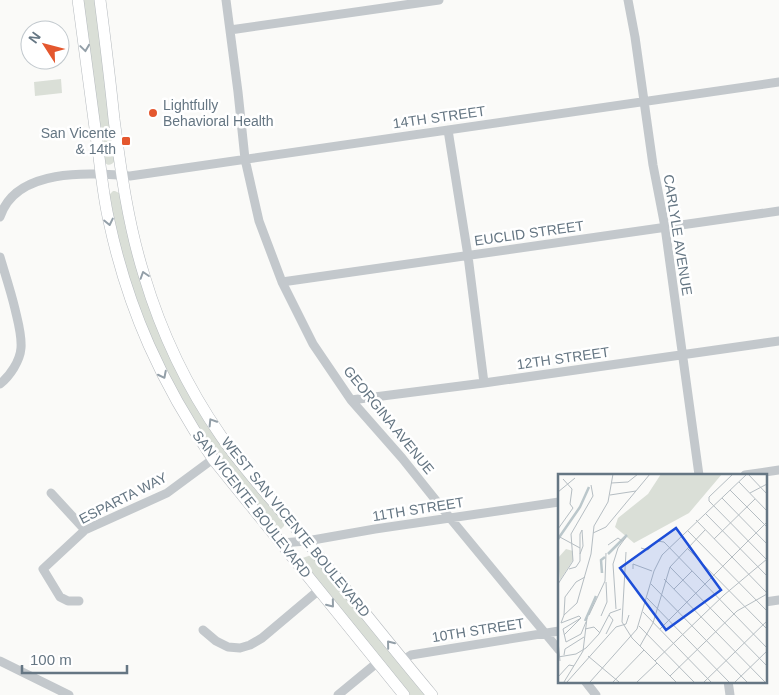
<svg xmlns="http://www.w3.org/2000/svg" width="779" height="695" font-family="Arial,sans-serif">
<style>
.green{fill:#dadfd7}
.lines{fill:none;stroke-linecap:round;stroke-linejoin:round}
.major-casing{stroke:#b5babe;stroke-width:12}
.minor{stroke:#c3c8cc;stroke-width:9}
.major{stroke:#fff;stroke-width:11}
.oneway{stroke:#939fa8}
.poi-dot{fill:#e4572e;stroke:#fff;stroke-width:2}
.labels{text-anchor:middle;stroke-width:5;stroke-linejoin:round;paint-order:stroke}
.poi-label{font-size:14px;fill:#657683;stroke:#fff;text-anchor:start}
.street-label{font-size:14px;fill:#657683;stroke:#fff}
.inset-river{fill:none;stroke:#bbc7cb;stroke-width:2.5}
.inset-road{fill:none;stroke:#b5bdc2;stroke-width:1}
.view{fill:#1d4ed8;fill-opacity:0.15;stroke:#1d4ed8;stroke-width:2.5}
.inset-edge{fill:none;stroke:#657683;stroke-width:2.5}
</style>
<rect width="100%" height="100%" fill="#fafaf8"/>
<path class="green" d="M83,0H95L115,161C112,165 108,166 105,163Z
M61,79L62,93L35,96L34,82Z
M113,191H115L119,193L167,348L284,522V526L279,531L277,530L231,478L191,418L163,367L134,299L117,239L109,195Z
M311,555L425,695H410L302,563L300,559Z"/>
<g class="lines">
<defs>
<path id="major" d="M78,0C84,48 91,95 97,143C101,169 103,196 109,221C128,310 162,384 213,459L404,695
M100,0C105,39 110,79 114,119C121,172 128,224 144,275C161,332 187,387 221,436C247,474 280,508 309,544C350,594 390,645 432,695"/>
</defs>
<use href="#major" class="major-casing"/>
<path class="minor" d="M226,0L238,92L245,159L259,221L282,282L313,344L351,400L402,458L450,518L559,650
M628,0L635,37L653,165L665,227L699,475
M230,30L439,0
M448,130L468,256L484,383
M0,217C16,167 90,173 130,176L779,82
M0,257C5,274 11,292 15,309C18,322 22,335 21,348C20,361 10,376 0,384
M282,282L779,211
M351,400L484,383L779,341
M745,475L779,470
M51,493L85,530
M281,543L307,541L375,529L559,502
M79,601H68L60,597L43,569L85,530L167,493L213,459
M765,602L779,600
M203,630L216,641L228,647L240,648L250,645L262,638L319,590
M403,660L411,655L559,631
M0,661L69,695
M585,681L596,695
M728,681L730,695
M338,695L378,662"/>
<use href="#major" class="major"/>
</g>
<defs><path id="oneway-chevron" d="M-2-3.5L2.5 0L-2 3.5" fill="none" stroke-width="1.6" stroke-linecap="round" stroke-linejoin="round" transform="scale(1.25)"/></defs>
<g class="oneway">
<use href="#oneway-chevron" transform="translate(85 48) rotate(82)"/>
<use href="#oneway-chevron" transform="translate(109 222) rotate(78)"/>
<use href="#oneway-chevron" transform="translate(144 275) rotate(-108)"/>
<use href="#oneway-chevron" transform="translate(163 375) rotate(63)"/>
<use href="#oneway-chevron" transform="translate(212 422) rotate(-122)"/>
<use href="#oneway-chevron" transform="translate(331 604) rotate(51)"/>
<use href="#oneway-chevron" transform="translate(390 644) rotate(-129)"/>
</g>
<g class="poi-dot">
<circle cx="153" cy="113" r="5"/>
<rect x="121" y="136" width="10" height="10" rx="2.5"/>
</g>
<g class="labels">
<g class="poi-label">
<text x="163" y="110">Lightfully<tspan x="163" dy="16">Behavioral Health</tspan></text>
<text x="116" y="138" text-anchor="end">San Vicente<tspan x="116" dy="16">&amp; 14th</tspan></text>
</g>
<g class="street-label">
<text transform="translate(439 117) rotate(-8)" y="5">14TH STREET</text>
<text transform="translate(529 233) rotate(-8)" y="5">EUCLID STREET</text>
<text transform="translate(678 235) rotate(81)" y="5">CARLYLE AVENUE</text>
<text transform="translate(563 358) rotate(-8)" y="5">12TH STREET</text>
<text transform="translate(389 420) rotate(51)" y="5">GEORGINA AVENUE</text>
<text transform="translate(123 498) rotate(-27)" y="5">ESPARTA WAY</text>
<text transform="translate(252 504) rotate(52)" y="5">SAN VICENTE BOULEVARD</text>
<text transform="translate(418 509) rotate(-9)" y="5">11TH STREET</text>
<text transform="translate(296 527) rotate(51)" y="5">WEST SAN VICENTE BOULEVARD</text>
<text transform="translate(478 630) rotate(-9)" y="5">10TH STREET</text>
</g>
</g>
<g transform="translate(558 474)">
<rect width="209" height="209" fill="#fafaf8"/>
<path d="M103,0H164L131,39L76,69L57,53L60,44L90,20ZM8,75L15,77V86L2,106L0,84Z" fill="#dadfd7"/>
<path class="inset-river" d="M0,65L22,33L31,13M50,80L69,61M44,99L43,86L47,83M27,147L38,122"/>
<path class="inset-road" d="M175,0L151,23V27L208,85M190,0L209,20M181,8L209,37M53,9L70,8L80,0M172,16L209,53M0,18L17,4M192,19L209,10M52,21L78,17M164,24L209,70M148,40L209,102M138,46L209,119M0,55L15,34L12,30L14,15L5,5M130,57L209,137M35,59L48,53L92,0M0,62L22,74M156,65L197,25M50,71L60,64L64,67M83,74L90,76L99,67L106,68L209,174M129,74L209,155M68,78L64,148L74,164L118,208M112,93L209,192M11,95L18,93L22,87V60L24,56L25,72L22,80M75,95V90L94,97M106,105L207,208M0,110L15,87L13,60L35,22L33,11M93,110L189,208M116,115L134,97M89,124L171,208M58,135L55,90L60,74L68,63M85,138L153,208M6,141L7,123L18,108L27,103M31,141L47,107L48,79M43,142L49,128L48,108M23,144L5,155L8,168L23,160L28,148M3,149L6,141L19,129L33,80L36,52L50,28L55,0M3,149L21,142L23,144M81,152L136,208M27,155L36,153L42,159M102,155L209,48M48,160L55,146L51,141M6,161L23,144M0,167L2,187M82,172L95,149L112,93L147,56M6,181L7,175L26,163M30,182L61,208M0,183L18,180L28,174L41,160L52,139L63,135M97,187L166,121L209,85M112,202L179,137L209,120M0,203L11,191L16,192M6,208L25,177L29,144M9,208L58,153L68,150L71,141M32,208L79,155L96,97L104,81L189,0M55,208L86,176M79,208L99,189M146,208L209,147M177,208L209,177"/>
<path class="view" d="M118,54L163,116L108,156L62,94Z"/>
<rect width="209" height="209" class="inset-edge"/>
</g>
<g transform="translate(45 45) rotate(306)"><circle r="24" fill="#ffffff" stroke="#c1c8cd"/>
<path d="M0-4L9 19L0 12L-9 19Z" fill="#e4572e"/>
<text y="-8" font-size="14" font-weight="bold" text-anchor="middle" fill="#657683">N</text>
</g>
<path d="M22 665v8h105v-8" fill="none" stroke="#657683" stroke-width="2.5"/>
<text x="30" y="665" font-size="15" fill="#657683" stroke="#ffffff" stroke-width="4" paint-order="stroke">100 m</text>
</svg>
